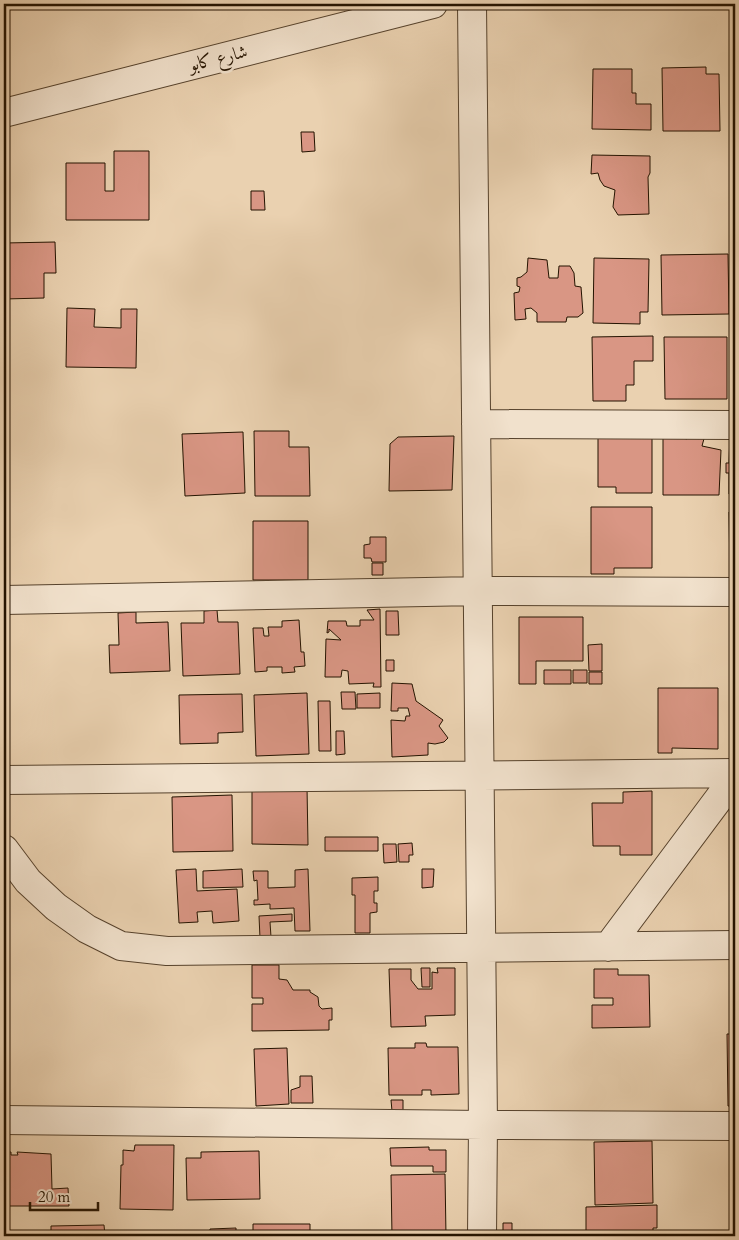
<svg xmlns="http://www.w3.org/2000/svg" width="739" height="1240" font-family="Cardo,Amiri,serif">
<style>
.building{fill:#d99684;stroke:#241300}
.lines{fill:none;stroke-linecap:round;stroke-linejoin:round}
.minor-casing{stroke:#56422c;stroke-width:30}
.minor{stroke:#f1e1cc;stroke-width:28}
.labels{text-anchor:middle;stroke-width:5;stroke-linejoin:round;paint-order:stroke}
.street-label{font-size:18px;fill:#241300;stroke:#f1e1cc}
</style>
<rect width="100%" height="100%" fill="#ead1b0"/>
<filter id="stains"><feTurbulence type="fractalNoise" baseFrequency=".004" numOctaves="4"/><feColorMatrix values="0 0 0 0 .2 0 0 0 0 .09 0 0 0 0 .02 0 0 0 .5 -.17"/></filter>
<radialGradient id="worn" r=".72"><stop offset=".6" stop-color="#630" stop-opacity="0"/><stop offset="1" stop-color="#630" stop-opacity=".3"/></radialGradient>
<path class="building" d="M706,67V74H719L720,131H663L662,68Z
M593,69H632V93H636V104H651V130L592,129Z
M301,132H314L315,151L302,152Z
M114,151H149V220H66V163H105V191H114Z
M730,154H735V213H731Z
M592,155L650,156V173L648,177L649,214L618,215L613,207L615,190L604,186L600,180L598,173L591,174Z
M251,191H264L265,210H251Z
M55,242L56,273H44V298L4,299V243Z
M728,254L729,314L662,315L661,255Z
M528,258L547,260L549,278H558L559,266H570L574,273L575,286L581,287L583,313L578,317H567L566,322H537V313L531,308L525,309L526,319L515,320L514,293L519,292L520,287L517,286V278L521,277L527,272Z
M594,258L649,259L648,312H640V324L593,323Z
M67,308L95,309L94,327L121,328V309H137L136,368L66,367Z
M653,336V361H634V385H626V401H593L592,337Z
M664,337H727V399H665Z
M254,431H289V447H309L310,496H255Z
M691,431L705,435L702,446L721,450L719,495H663V433L687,439Z
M243,432L245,493L185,496L182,434Z
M735,432V494H729V473H726V463H729L730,433Z
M598,435H652V493H616V487H598Z
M454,436L452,490L389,491L390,444L398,437Z
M591,507H652V568H614V574H591Z
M729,512H735V574H730Z
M253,521H308V580H253Z
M370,537H386V562H372L371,558H364V545L370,544Z
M372,563H383V575H372Z
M380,609L381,687H373L374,683L349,684L348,671L342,670L341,677H325L326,639L341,640L329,629V632L327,633L328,621H346L347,626H360V620H374L367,610Z
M217,610L218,622H238L240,674L183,676L181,623H204V611Z
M386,611H398L399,635H386Z
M136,612V623L168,622L170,671L110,673L109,645H119L118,613Z
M519,617H583V661H536V684H519Z
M299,620L301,652H304L305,666L294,667L295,672L282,673V667H267V671L255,672L253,628H263L264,636H269L268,627H282V621Z
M602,644V671H589L588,645Z
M386,660H394V671H386Z
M544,670H571V684H544Z
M573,670H587V683H573Z
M589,672H602V684H589Z
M392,683L412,684L416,701L443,720L439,726L448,738L444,742L435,744L428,743V755L392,757L391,720L405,721L406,716H410L408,708H398V711H391Z
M658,688H718V749L672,748V753H658Z
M341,692H355L356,709H342Z
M307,693L309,754L256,756L254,695Z
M380,693V708H357V694Z
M242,694L243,732L218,733V743L180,744L179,695Z
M318,701H330L331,751H319Z
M336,731H344L345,754L336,755Z
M252,787H307L308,845L252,844Z
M652,791V855H620V846H593L592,803H623V792Z
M232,795L233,851L173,852L172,797Z
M325,837H378V851H325Z
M412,843L413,855H409V862H399L398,844Z
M383,844H396L397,862L384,863Z
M196,869L197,891L237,889L239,921L213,923L212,911L197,912L198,922L179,923L176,870Z
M242,869L243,887L203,888V871Z
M308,869L310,931H295L294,908L270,909V904L254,905V900H258L257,880L254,881L253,871H268V888L295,887V870Z
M422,869H434L433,887L422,888Z
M378,877V891H374V903H377V912L370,913V933H355V895H352V878Z
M292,914V921L270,922L271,937L260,938L259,916Z
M252,965H279V979L287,980L293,990H310V992L318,997L319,1006L322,1009L332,1008V1020H329V1030L252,1031V1004H263V998H252Z
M421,968H430V987H422Z
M437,968H455V1015L425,1016L426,1026L391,1027L389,969H411V980L418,989H432V972L438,973Z
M594,969H618V975H649L650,1027L592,1028V1005H613V998H594Z
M727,1034H735V1106H728Z
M415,1043H426L427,1047H458L459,1094L431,1095V1090H422V1095H389L388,1048H415Z
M287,1048L289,1104L256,1106L254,1049Z
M300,1076H312L313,1103H291V1090L300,1087Z
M391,1100H403V1111H392Z
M652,1141L653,1203L595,1205L594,1142Z
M135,1145H174L173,1210L120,1209L121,1165H123V1150L134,1151Z
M429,1147V1150H446V1172H433V1166H391L390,1148Z
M259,1151L260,1199L187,1200L186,1158H201V1152Z
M4,1152H11V1155H18L17,1152L51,1154L52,1189L68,1188L69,1206H4Z
M445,1174L446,1236H392L391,1175Z
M657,1205V1228H653V1236H586V1207Z
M503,1223H512V1236H503Z
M730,1223H735V1236H730Z
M253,1224H310V1236H253Z
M104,1225L105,1236H51V1226Z
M236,1228V1236H210V1229Z
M4,1231H36V1236H4Z"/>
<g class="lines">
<defs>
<path id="minor" d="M472,4L483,1125L482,1236
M4,113L433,4
M476,424L735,425
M4,600L478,591L735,592
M4,780L735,773
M4,849L28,881L56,907L87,929L121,946L167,951L735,945
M608,947L735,777
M4,1120L483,1125L735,1126"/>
</defs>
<use href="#minor" class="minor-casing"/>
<use href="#minor" class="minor"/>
</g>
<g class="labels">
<g class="street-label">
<text transform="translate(218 58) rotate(-14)" y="6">شارع كابو</text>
</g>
</g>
<rect width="739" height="1240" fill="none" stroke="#ead1b0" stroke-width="20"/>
<rect x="5" y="5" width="729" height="1230" fill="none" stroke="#241300" stroke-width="2.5"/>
<rect x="10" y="10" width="719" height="1220" fill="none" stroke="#241300"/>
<path d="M30 1202v8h68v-8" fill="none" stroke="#241300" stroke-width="2.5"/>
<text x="38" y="1202" font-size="15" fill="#241300" stroke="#f1e1cc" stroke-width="4" paint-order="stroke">20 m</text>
<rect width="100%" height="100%" filter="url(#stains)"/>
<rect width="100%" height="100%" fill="url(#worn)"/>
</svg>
